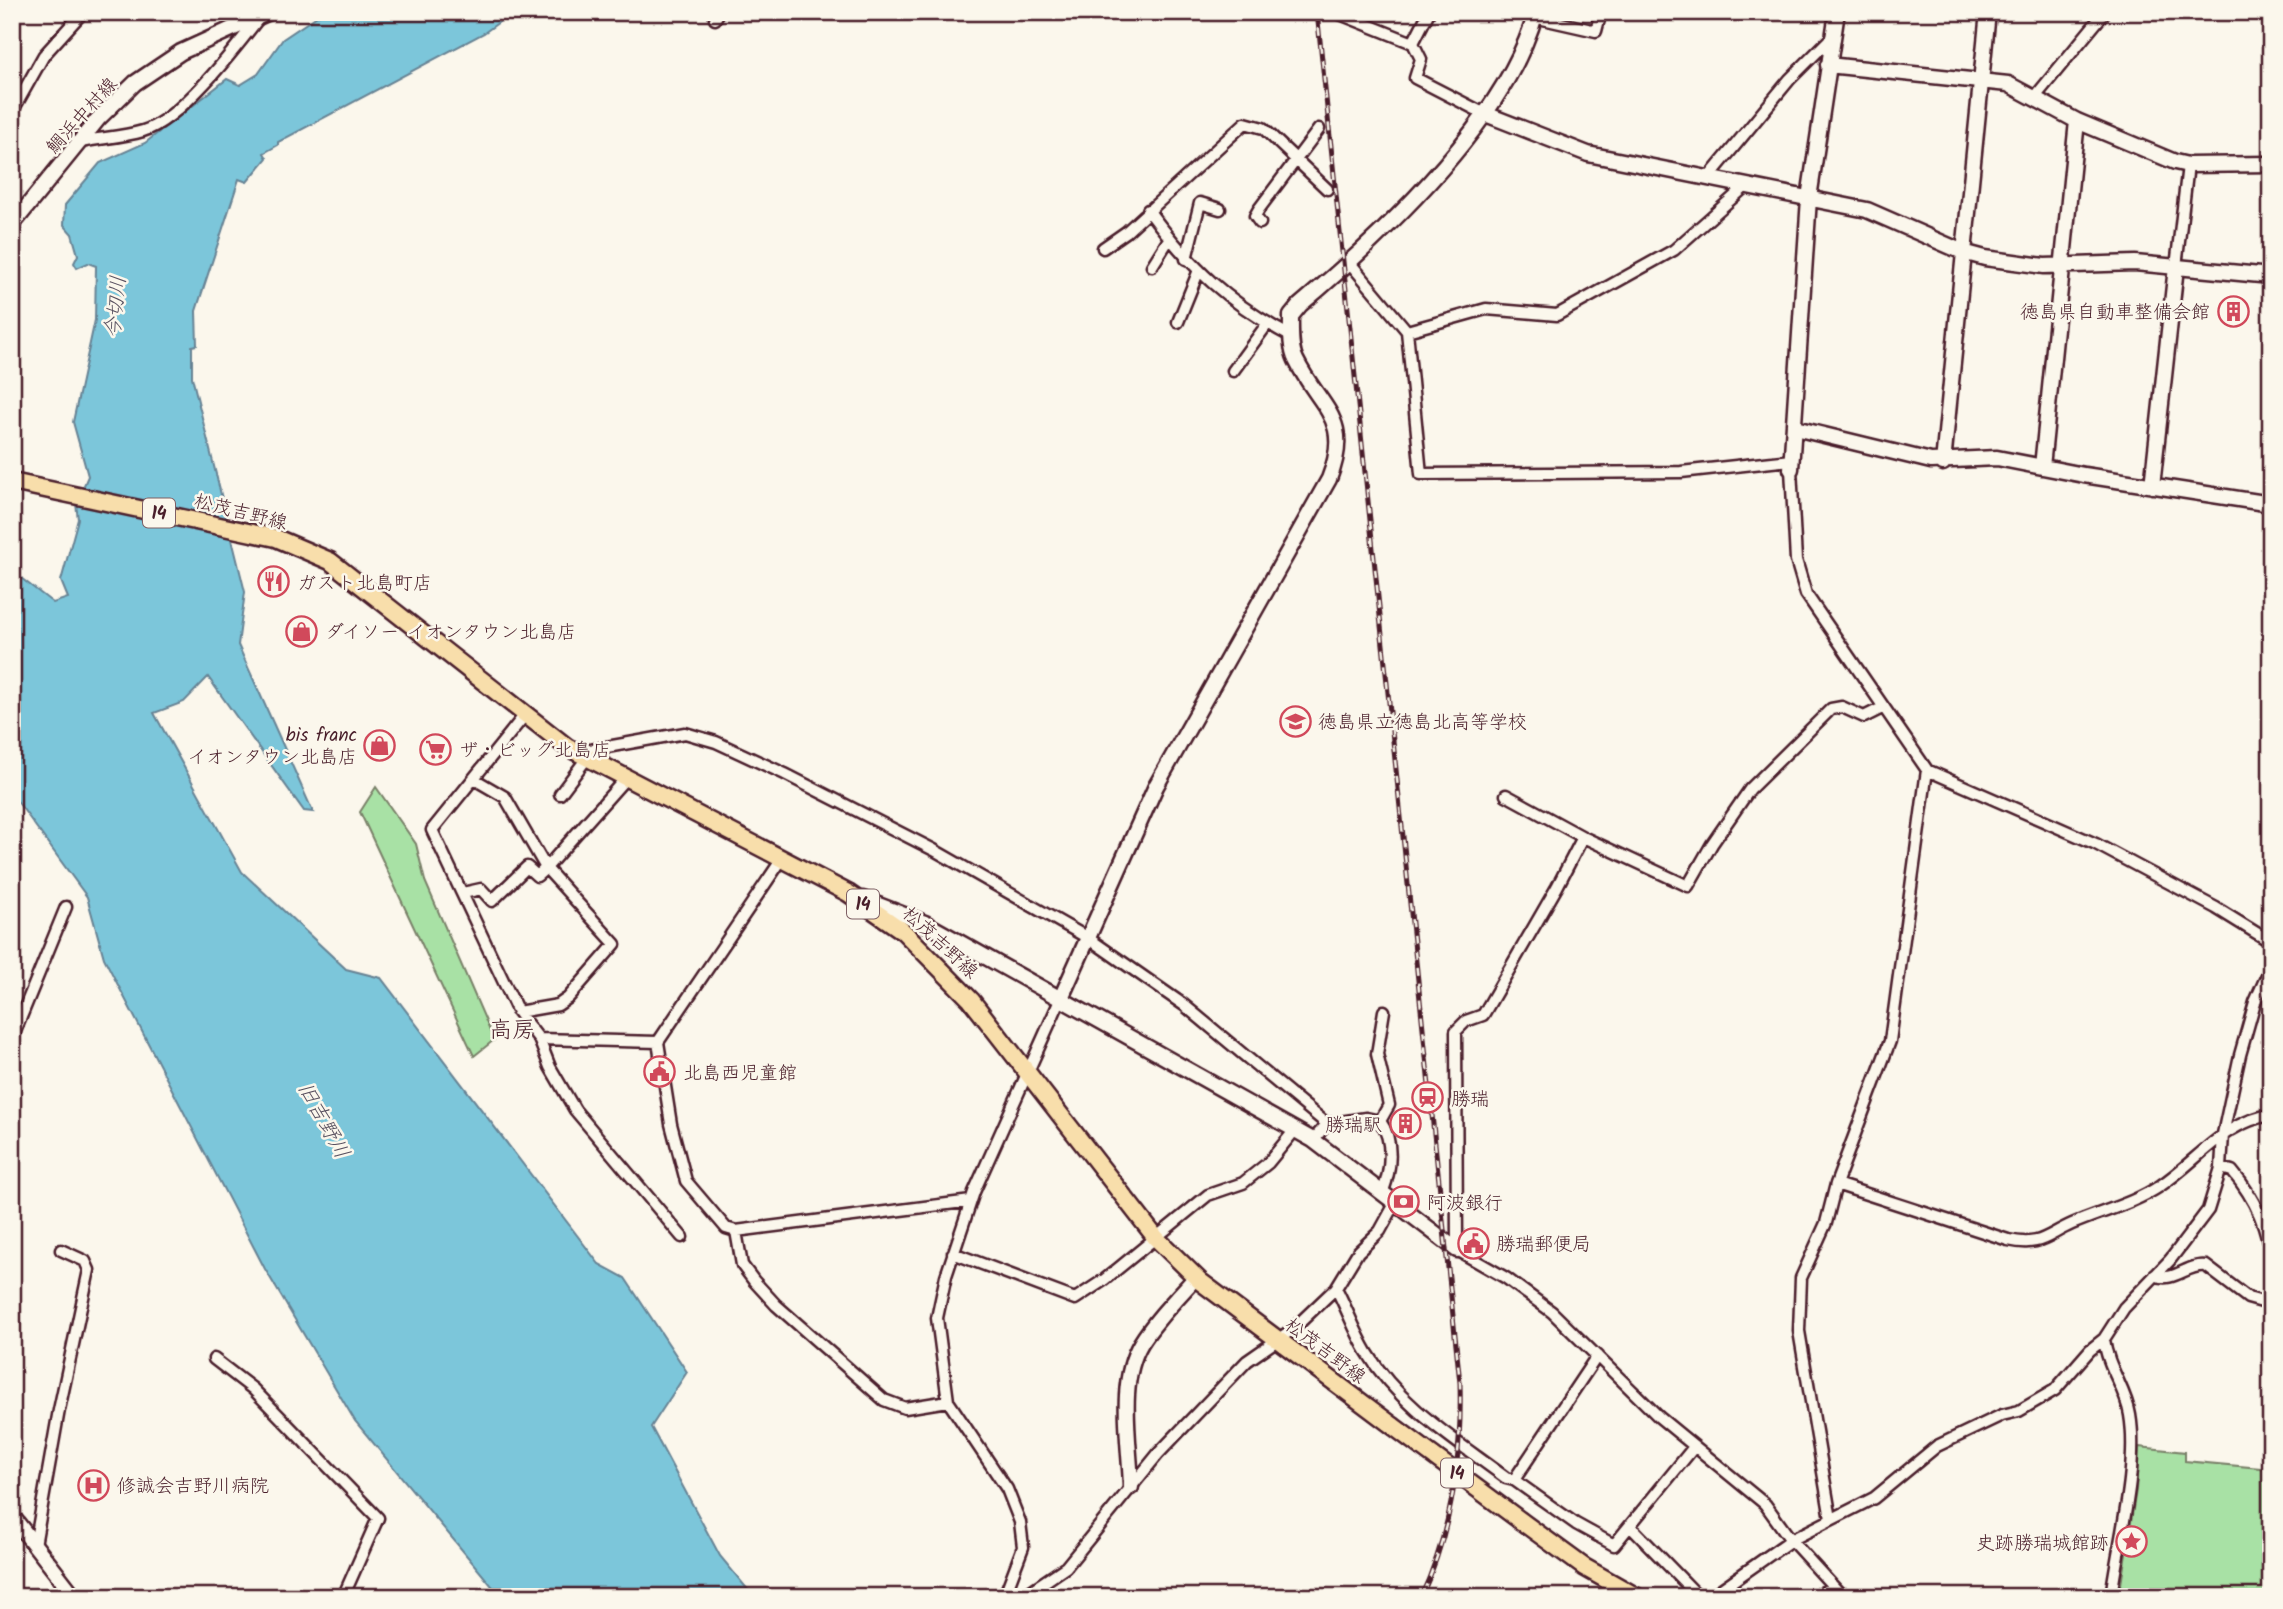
<svg xmlns="http://www.w3.org/2000/svg" width="2283" height="1609" font-family="Kalam,'Klee One',sans-serif">
<style>
.green{fill:#a8e1a5;stroke:#798068;stroke-width:2}
.water{fill:#7bc6da;stroke:#678394;stroke-width:2}
.lines{fill:none;stroke-linecap:round;stroke-linejoin:round}
.street-casing{stroke:#4a1f2b;stroke-width:15}
.secondary-casing{stroke:#4a1f2b;stroke-width:19}
.primary-casing{stroke:#4a1f2b;stroke-width:21}
.street{stroke:#fbf7ec;stroke-width:10}
.secondary{stroke:#fbf7ec;stroke-width:14}
.primary{stroke:#f8deab;stroke-width:16}
.rail-casing{stroke:#4a1f2b;stroke-width:5}
.rail{stroke:#fbf7ec;stroke-width:2.5;stroke-dasharray:8;stroke-linecap:butt}
.primary-bridge-casing{stroke:#4a1f2b;stroke-width:21;stroke-linecap:butt}
.primary-bridge{stroke:#f8deab;stroke-width:16}
.labels{text-anchor:middle;stroke-width:5;stroke-linejoin:round;paint-order:stroke}
.shield{fill:#fbf7ec;stroke:#7f6065;stroke-width:2}
.shield-label{font-size:18px;font-weight:bold;fill:#4a1f2b}
.street-label{font-size:19px;fill:#4a1f2b;stroke:#fbf7ec}
.poi-label{font-size:19px;fill:#4a1f2b;stroke:#fbf7ec;text-anchor:start}
.water-label{font-size:21px;font-style:italic;fill:#595160;stroke:#fbf7ec}
.quarter-label{font-size:23px;fill:#4a1f2b;stroke:#fbf7ec}
</style>
<rect width="100%" height="100%" fill="#fbf7ec"/>
<filter id="ink" filterUnits="userSpaceOnUse"><feTurbulence type="fractalNoise" baseFrequency=".0143" numOctaves="2"/><feDisplacementMap in="SourceGraphic" scale="14" xChannelSelector="R" yChannelSelector="G"/><feConvolveMatrix kernelMatrix="1 2 1 2 8 2 1 2 1" color-interpolation-filters="sRGB"/></filter>
<g filter="url(#ink)">
<path class="green" d="M376,787L416,844L425,881L494,1040L474,1056L360,812Z
M2139,1447L2185,1452V1461L2271,1469V1597H2119L2136,1490Z"/>
<path class="water" d="M323,12H513L484,33L278,142V145L264,153L267,158L247,182L239,179L196,311L197,345L192,346V377L245,592L238,645L313,812L304,811L208,677L184,702L154,713L242,872L346,969L381,978L599,1264L625,1278L687,1372L651,1427L720,1556L754,1597H501L355,1421L265,1269L104,958L87,897L12,794V571L53,603L68,598L61,581L78,519L76,504L88,476L73,422L95,320L96,266L88,263L77,268L74,263L78,255L72,234L64,225L65,205L100,163L145,143L227,79L240,85L258,74L283,39Z"/>
<g class="lines">
<defs>
<path id="street" d="M1335,12L1413,43L1421,59L1415,78L1483,113
M1534,17L1596,31L1601,12
M715,19L719,12
M1413,43L1429,12
M2035,97L2105,12
M12,112L44,55L83,12
M80,142C100,138 123,137 143,131C181,119 234,50 258,19
M1709,177L1790,79L1833,36
M1148,210C1192,269 1227,302 1292,337
M1260,223L1255,216L1259,209L1319,129
M1103,248L1126,232L1245,123L1263,128L1327,189
M1186,259L1200,203L1220,209
M1350,263L1407,331L1421,474L1681,472L1791,460
M1152,266L1169,239
M2176,267L2188,165
M1178,322L1199,270
M1407,331L1486,309L1557,315L1674,250L1746,186
M1233,371L1268,323
M1791,469L1796,560L1806,594L1927,770L2096,844L2216,908L2271,942
M524,716L432,830L518,1012L539,1039L550,1067L575,1110L682,1237
M579,752L685,733L716,742L785,774L934,850L1088,938L1184,1005L1327,1124
M560,794L587,758
M1506,795L1583,837L1688,886L1712,844L1750,789L1831,709L1842,707L1864,717L1884,707
M1583,837L1557,887L1483,1015L1466,1021L1456,1031L1457,1250L1506,1278L1552,1312L1659,1417L1765,1504L1791,1540L1843,1597
M782,859L658,1042L671,1124L686,1181L726,1228L736,1231L971,1201
M463,893L481,889L492,901L527,867L537,876L546,868L505,797L474,779
M518,1012L558,1005L568,998L615,944L546,868L625,779
M12,1039L66,907
M539,1039L658,1042
M1313,1140L1327,1124L1366,1118L1380,1121
M2221,1168L2232,1171C2254,1197 2269,1228 2271,1263
M1836,1184L2008,1240C2041,1247 2045,1236 2072,1224C2102,1211 2133,1204 2160,1186C2199,1160 2223,1122 2271,1115
M1383,1191C1391,1170 1394,1140 1380,1121L1389,1105L1377,1054L1384,1011
M736,1231L742,1265L754,1281L776,1305L884,1400L905,1408L948,1401
M953,1253L1075,1299L1104,1280L1208,1195L1243,1183L1268,1163L1295,1130
M2155,1275C2173,1284 2188,1263 2206,1266L2248,1298L2269,1304
M1336,1288C1347,1309 1355,1332 1367,1352C1399,1406 1457,1441 1506,1478L1514,1480L1576,1524L1614,1545L1694,1447
M2271,1291V1304
M2104,1339C2107,1367 2126,1389 2130,1415C2139,1468 2118,1543 2111,1597
M214,1359L253,1389L378,1518L343,1597
M1514,1480L1597,1356
M1831,1519L1799,1331L1801,1278L1826,1223L1836,1184L1890,1041L1927,770
M1630,1526L1699,1597
M35,1545L59,1410L89,1270L85,1261L61,1250
M1004,1597L1023,1547L1020,1522L1007,1489L948,1401L937,1318L946,1276L974,1192L1061,998
M1022,1597L1066,1567L1158,1454L1247,1361L1293,1329L1336,1288L1358,1252L1380,1231L1396,1202
M1710,1597L1791,1540L1874,1498L1937,1446L2002,1415L2019,1411L2055,1390L2090,1350L2104,1339L2124,1308L2170,1260L2208,1210L2221,1168L2223,1134L2240,1055L2255,1002L2271,966
M1814,1597L1833,1587"/>
<path id="secondary" d="M1828,65L2008,84L2077,121L2175,162L2188,165L2271,164
M1483,113L1588,154L1867,210L1963,252L1985,258L2044,266L2135,263L2271,276
M12,225L98,119L135,83L181,52L269,12
M1795,428L1931,461L1997,458L2084,475L2271,504
M1943,463L1988,12
M2042,467L2077,121
M1791,469L1809,198L1837,12
M2152,486L2176,267
M863,899L925,923L1313,1140L1457,1250
M1061,998L1156,786L1329,479C1353,418 1320,409 1296,360C1290,348 1291,330 1291,316L1300,305C1383,235 1507,119 1536,12
M1131,1487C1130,1443 1117,1383 1141,1343C1156,1319 1177,1298 1196,1277
M12,1516L75,1597"/>
<path id="primary" d="M12,482L276,538L330,561L567,747L848,893L903,931L971,1000L1156,1238L1201,1282L1393,1426
M1521,1521L1584,1567L1637,1597"/>
</defs>
<use href="#street" class="street-casing"/>
<use href="#secondary" class="secondary-casing"/>
<use href="#primary" class="primary-casing"/>
<use href="#street" class="street"/>
<use href="#secondary" class="secondary"/>
<use href="#primary" class="primary"/>
<defs>
<path id="rail" d="M1317,12L1460,1383C1462,1456 1452,1530 1421,1597"/>
</defs>
<use href="#rail" class="rail-casing"/>
<use href="#rail" class="rail"/>
<defs>
<path id="primary-bridge" d="M1393,1426L1521,1521"/>
</defs>
<use href="#primary-bridge" class="primary-bridge-casing"/>
<use href="#primary-bridge" class="primary-bridge"/>
</g>
</g>
<defs>
<symbol id="building-ring" viewBox="-11 -11 22 22"><circle r="9.5" fill="#fbf7ec" stroke="#d1495b" stroke-width="1.5"/><path d="M-4-6H4V6H1V3H-1V6H-4ZM-2.5-4.3h1.7v1.8h-1.7ZM.8-4.3h1.7v1.8H.8ZM-2.5-1h1.7V.8h-1.7ZM.8-1h1.7V.8H.8Z" fill="#d1495b"/></symbol>
<symbol id="restaurant-ring" viewBox="-11 -11 22 22"><circle r="9.5" fill="#fbf7ec" stroke="#d1495b" stroke-width="1.5"/><path d="M-5-6h1v4h1v-4h1v4h1v-4h1v5L-1.5 .5V6h-2V.5L-5-1ZM5-6V6H3V1.5H1.5Q1.5-4 5-6Z" fill="#d1495b"/></symbol>
<symbol id="shop-ring" viewBox="-11 -11 22 22"><circle r="9.5" fill="#fbf7ec" stroke="#d1495b" stroke-width="1.5"/><path d="M-5-2.5h2.3a2.7 3.5 0 0 1 5.4 0H5L5.5 6h-11ZM-1.5-2.5h3a1.5 2.3 0 0 0-3 0Z" fill="#d1495b"/></symbol>
<symbol id="school-ring" viewBox="-11 -11 22 22"><circle r="9.5" fill="#fbf7ec" stroke="#d1495b" stroke-width="1.5"/><path d="M0-5L7-2L0 1L-7-2ZM-4 1L0 2.5L4 1V4Q0 6-4 4Z" fill="#d1495b"/></symbol>
<symbol id="supermarket-ring" viewBox="-11 -11 22 22"><circle r="9.5" fill="#fbf7ec" stroke="#d1495b" stroke-width="1.5"/><path d="M-6-5.5h2.5l.6 2H6L4.5 2H-2.5L-4.4-4H-6ZM-1.5 3.2a1.3 1.3 0 1 0 .1 0ZM3 3.2a1.3 1.3 0 1 0 .1 0Z" fill="#d1495b"/></symbol>
<symbol id="civic-ring" viewBox="-11 -11 22 22"><circle r="9.5" fill="#fbf7ec" stroke="#d1495b" stroke-width="1.5"/><path d="M-.6-6.5H3V-4.5H.6V-3L4-1V1h2V6H-6V1h2V-1L-.6-3ZM-1.2 2.5V6h2.4V2.5Z" fill="#d1495b"/></symbol>
<symbol id="station-ring" viewBox="-11 -11 22 22"><circle r="9.5" fill="#fbf7ec" stroke="#d1495b" stroke-width="1.5"/><path d="M-3-6H3Q5-6 5-4V2Q5 4 3 4L4.5 6H3L1.5 4h-3L-3 6H-4.5L-3 4Q-5 4-5 2V-4Q-5-6-3-6ZM-3.5-4v3h7v-3ZM-3.5 1v1.5H-2V1ZM2 1v1.5H3.5V1Z" fill="#d1495b"/></symbol>
<symbol id="bank-ring" viewBox="-11 -11 22 22"><circle r="9.5" fill="#fbf7ec" stroke="#d1495b" stroke-width="1.5"/><path d="M-6-4H6V4H-6ZM0-2.3a2.3 2.3 0 1 0 0 4.6a2.3 2.3 0 1 0 0-4.6Z" fill="#d1495b"/></symbol>
<symbol id="hospital-ring" viewBox="-11 -11 22 22"><circle r="9.5" fill="#fbf7ec" stroke="#d1495b" stroke-width="1.5"/><path d="M-5-5h3v3.5h4V-5h3V5h-3V1.5h-4V5h-3Z" fill="#d1495b"/></symbol>
<symbol id="sight-ring" viewBox="-11 -11 22 22"><circle r="9.5" fill="#fbf7ec" stroke="#d1495b" stroke-width="1.5"/><path d="M0-6L1.8-2.2L6-1.7L2.9 1.2L3.7 5.4L0 3.3L-3.7 5.4L-2.9 1.2L-6-1.7L-1.8-2.2Z" fill="#d1495b"/></symbol>
</defs>
<g fill-rule="evenodd">
<use href="#building-ring" x="2216" y="294" width="35" height="35"/>
<use href="#restaurant-ring" x="256" y="564" width="35" height="35"/>
<use href="#shop-ring" x="284" y="614" width="35" height="35"/>
<use href="#school-ring" x="1278" y="704" width="35" height="35"/>
<use href="#shop-ring" x="362" y="728" width="35" height="35"/>
<use href="#supermarket-ring" x="418" y="732" width="35" height="35"/>
<use href="#civic-ring" x="642" y="1054" width="35" height="35"/>
<use href="#station-ring" x="1410" y="1080" width="35" height="35"/>
<use href="#building-ring" x="1388" y="1106" width="35" height="35"/>
<use href="#bank-ring" x="1386" y="1184" width="35" height="35"/>
<use href="#civic-ring" x="1456" y="1226" width="35" height="35"/>
<use href="#hospital-ring" x="76" y="1468" width="35" height="35"/>
<use href="#sight-ring" x="2114" y="1524" width="35" height="35"/>
</g>
<g class="labels">
<g class="shield">
<rect x="143" y="498.5" width="32" height="29" rx="5"/>
<rect x="847" y="889.5" width="32" height="29" rx="5"/>
<rect x="1441" y="1458.5" width="32" height="29" rx="5"/>
</g>
<g class="shield-label">
<text x="159" y="519">14</text>
<text x="863" y="910">14</text>
<text x="1457" y="1479">14</text>
</g>
<g class="street-label">
<text transform="translate(81 115) rotate(-48)" y="7">鯛浜中村線</text>
<text transform="translate(241 511) rotate(14)" y="7">松茂吉野線</text>
<text transform="translate(941 942) rotate(43)" y="7">松茂吉野線</text>
<text transform="translate(1326 1350) rotate(37)" y="7">松茂吉野線</text>
</g>
<g class="poi-label">
<text x="2210" y="318" text-anchor="end">徳島県自動車整備会館</text>
<text x="297" y="589">ガスト北島町店</text>
<text x="325" y="638">ダイソー イオンタウン北島店</text>
<text x="1318" y="728">徳島県立徳島北高等学校</text>
<text x="357" y="741" text-anchor="end">bis franc<tspan x="357" dy="22">イオンタウン北島店</tspan></text>
<text x="459" y="756">ザ・ビッグ北島店</text>
<text x="683" y="1079">北島西児童館</text>
<text x="1451" y="1105">勝瑞</text>
<text x="1382" y="1131" text-anchor="end">勝瑞駅</text>
<text x="1427" y="1209">阿波銀行</text>
<text x="1496" y="1250">勝瑞郵便局</text>
<text x="117" y="1492">修誠会吉野川病院</text>
<text x="2109" y="1549" text-anchor="end">史跡勝瑞城館跡</text>
</g>
<g class="water-label">
<text transform="translate(115 307) rotate(-84)" y="7">今切川</text>
<text transform="translate(324 1120) rotate(61)" y="7">旧吉野川</text>
</g>
<g class="quarter-label">
<text x="512" y="1037">高房</text>
</g>
</g>
<rect width="2283" height="1609" fill="none" stroke="#fbf7ec" stroke-width="42"/>
<rect x="21" y="21" width="2241" height="1567" fill="none" stroke="#4a1f2b" stroke-width="2.5" filter="url(#ink)"/>
</svg>
